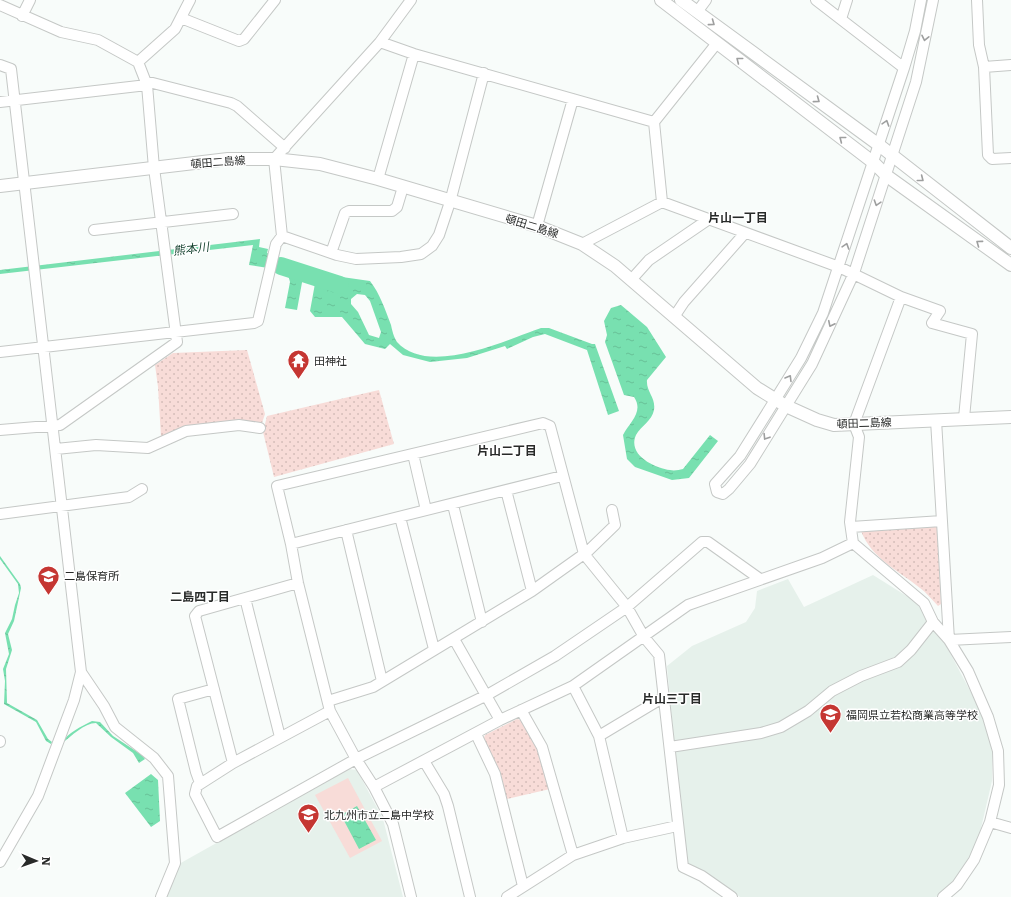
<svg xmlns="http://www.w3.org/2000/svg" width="1011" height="897" font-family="Literata,'Noto Sans JP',serif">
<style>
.built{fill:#e6f1eb}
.park{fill:url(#park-dots)}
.garden{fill:#f8dcd8}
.water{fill:url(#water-ripples);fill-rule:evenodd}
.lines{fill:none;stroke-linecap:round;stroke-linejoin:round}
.river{stroke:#78e0b0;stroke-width:18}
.minor-casing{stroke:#c5c8c6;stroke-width:12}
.major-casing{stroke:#c5c8c6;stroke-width:14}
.minor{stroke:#fff;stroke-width:10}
.major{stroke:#fff;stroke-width:12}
.oneway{stroke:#9e9f9f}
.labels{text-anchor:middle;stroke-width:3;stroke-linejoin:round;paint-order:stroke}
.street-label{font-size:11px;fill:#282a29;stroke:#fff}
.poi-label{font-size:11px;fill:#282a29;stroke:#fff;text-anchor:start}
.neighbourhood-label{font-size:12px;font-weight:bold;fill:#282a29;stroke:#fff}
.water-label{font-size:12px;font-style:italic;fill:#123f2c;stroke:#fff}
</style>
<defs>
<pattern id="park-dots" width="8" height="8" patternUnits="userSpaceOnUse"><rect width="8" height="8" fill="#f8dcd8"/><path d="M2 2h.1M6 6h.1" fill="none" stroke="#d5bdb9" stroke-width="1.8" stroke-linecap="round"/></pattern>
<pattern id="water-ripples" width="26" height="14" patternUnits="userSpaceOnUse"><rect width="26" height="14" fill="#78e0b0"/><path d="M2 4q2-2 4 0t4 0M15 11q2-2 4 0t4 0" fill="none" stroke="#68c097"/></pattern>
</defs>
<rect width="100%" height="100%" fill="#f8fcfa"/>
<path class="built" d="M873,575L913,600L923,611L942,638L976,702L988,729L992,752V781L978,841L971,856L955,879L936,897H740L712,877L694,867L688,863L685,856L673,761L674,741L667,666L692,646L746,622L755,608L757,591L788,579L804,607Z
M348,769L357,770L383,819L403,897H164L179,864Z"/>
<path class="park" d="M247,350L265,414L262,423L237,421L183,427L161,437L158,387L155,365L173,353Z
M379,390L394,444L274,477L263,432L267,416Z
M933,524L937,526L941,604L938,606C932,600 927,593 920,588C898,570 872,559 861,531Z
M517,719L524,721L539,752L550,789L507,799L499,770L483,740L485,735Z"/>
<path class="garden" d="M348,778L382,841L350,858L315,795Z"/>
<path class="water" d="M260,239L259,247L268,249L267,253L271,254L270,259L305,266L297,310L285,308L290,282L287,271L249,265L253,245L0,274V270Z
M321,274L370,281C380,294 385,309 391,325C392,330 394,338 397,342C428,377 506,340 541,328H549L592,344H595L619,411L608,415L587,350L545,334L533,337L507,349L505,346L467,358L430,362L403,355L390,344L385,349L365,344L342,317H315L310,311L316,278ZM357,294L365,295L370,301L381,332L379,338L369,335L358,312L351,304V299Z
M621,305L647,327L666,357L647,380C646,392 656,397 654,410C652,421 641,426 636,435C627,455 655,468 670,470C674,471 679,470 683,469L710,435L718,441L689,478L672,480L635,467L627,459L623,435C630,422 644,412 634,397L624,395L605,342L607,335L604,321L611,308Z
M0,556L20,584L21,588L14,621L8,634L12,650L6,669L7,703L37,720L48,739L52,742L51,744L46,741L36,722L4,704L5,681L3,669L9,654L5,633L12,619L15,605L19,593L18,584L0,559Z
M92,721L100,722L113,736L142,755L145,759L139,763L133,753L111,737L96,723C84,723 72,736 62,743C67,733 82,726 92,721Z
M151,774L158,780L160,821L151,827L125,793Z
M357,806L376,840L359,849L341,815Z"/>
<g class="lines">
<path class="river" d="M281,266L340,285"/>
<defs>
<path id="minor" d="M816,0L904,68
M921,0L915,31L904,68L823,313L801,358L775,400L740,456L715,484L717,492L723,494L729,489L750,464L812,364L854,273L916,82L933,0
M977,0L979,45L984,67
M0,5L61,32L98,40L138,62L147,85L154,168L177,342L60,425L0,430
M697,12L706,0
M22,16L30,0
M181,18L239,41L244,39L275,0
M841,19L847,0
M380,42L414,54L654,122
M138,62L175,29L190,0
M0,65L11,69L81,672L74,700L38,796L0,862
M1011,65L984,67L988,155L992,159L1011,158
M145,81L231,103L237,106L285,148
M0,102L147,85
M378,179L414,54
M662,202L654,122L717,43
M537,226L573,99
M94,230L233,214
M282,236L337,255L356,259L401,257L421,254L432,246L439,235L450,202L484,73
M582,244L662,202L839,267L901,297L940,311L932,323L972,334L964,418
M331,253L345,213L349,211H392L397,207L403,187
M631,280L649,260L709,219
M901,297L854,424L859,437L850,522L853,543L924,603L933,622L949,640L968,671L988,717L998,751L999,785L990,822L974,860L957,885L943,897
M674,317L684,302L745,233
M0,352L254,323L258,321L276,244L282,236L274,159L380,42L411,0
M936,420L949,640
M56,449L96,445L148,448L186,431L239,425L260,428
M413,454L426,510
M506,490L532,591
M453,505L482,622
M0,514L129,497L142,489
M400,517L434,649
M851,527L942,521
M346,530L382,681
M291,544L562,476
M584,555L615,525L612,510
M245,598L280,737
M454,639L500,720
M949,640L1011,637
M81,672L104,706L115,727L154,758L168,776L175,863L161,897
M573,686L599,736L623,838
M328,701L373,687L532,591L584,554
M521,710L542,747L573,855
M330,711L233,763L197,786L195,794L217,837L356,759L487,695L555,656L627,607L702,542H708L760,579
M476,734L495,774L523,886
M599,736L664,697
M0,741V742
M670,747L761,733L781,727L808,711L832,691L861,676L898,662L911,650L933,622
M424,761L444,794L448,806L470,897
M233,763L195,616L199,611L298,583
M200,783L196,772L178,699L214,689
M374,787L500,720L573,686L688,605L822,558L853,543
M990,822L1011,828
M411,897L393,824L374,787L356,759L330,711L298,583L291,544L277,486L543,423L550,426L584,554L627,607L644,637L659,655L683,867L702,876L732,897
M507,897L573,855L623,838L677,826"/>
<path id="major" d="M661,0L874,163L887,176L1011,265
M681,0L879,145L1011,248
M0,186L228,159H274L320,164L378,179L537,226L582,244L615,266L757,388L786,406L817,420L834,425L1011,417"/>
</defs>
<use href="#minor" class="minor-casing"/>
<use href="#major" class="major-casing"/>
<use href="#minor" class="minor"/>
<use href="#major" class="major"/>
</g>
<defs><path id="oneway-chevron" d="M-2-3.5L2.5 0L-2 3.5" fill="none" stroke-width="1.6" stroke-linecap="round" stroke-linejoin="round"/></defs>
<g class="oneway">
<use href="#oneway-chevron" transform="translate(712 23) rotate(36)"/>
<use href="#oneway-chevron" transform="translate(925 38) rotate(102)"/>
<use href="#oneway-chevron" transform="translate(739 60) rotate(-142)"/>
<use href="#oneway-chevron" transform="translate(817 100) rotate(36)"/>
<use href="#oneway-chevron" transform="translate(886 123) rotate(-72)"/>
<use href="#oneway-chevron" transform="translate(842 139) rotate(-142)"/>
<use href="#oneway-chevron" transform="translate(921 179) rotate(38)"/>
<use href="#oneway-chevron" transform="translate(877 203) rotate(108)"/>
<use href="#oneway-chevron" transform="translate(979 243) rotate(-144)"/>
<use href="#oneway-chevron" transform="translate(846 246) rotate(-72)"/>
<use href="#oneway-chevron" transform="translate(831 324) rotate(116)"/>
<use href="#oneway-chevron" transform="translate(789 378) rotate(-59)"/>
<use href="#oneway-chevron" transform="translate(766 437) rotate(122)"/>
</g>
<defs>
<symbol id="temple-pin" viewBox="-11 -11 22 30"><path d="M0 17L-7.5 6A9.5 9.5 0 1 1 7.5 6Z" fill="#c53632" stroke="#fff"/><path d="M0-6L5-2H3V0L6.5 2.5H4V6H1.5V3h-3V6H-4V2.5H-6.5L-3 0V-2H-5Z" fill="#fff"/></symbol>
<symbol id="school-pin" viewBox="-11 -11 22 30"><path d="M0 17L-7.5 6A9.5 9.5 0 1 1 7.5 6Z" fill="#c53632" stroke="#fff"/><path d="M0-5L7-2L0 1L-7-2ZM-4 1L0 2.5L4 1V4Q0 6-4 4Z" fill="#fff"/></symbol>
</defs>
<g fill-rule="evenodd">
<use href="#temple-pin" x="286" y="348" width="25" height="34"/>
<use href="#school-pin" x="36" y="564" width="25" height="34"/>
<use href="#school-pin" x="818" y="702" width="25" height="34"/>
<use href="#school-pin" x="296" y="802" width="25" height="34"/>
</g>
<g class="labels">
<g class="street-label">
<text transform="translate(218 162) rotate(-4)" y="4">頓田二島線</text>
<text transform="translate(532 226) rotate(17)" y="4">頓田二島線</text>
<text transform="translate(864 423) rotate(-2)" y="4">頓田二島線</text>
</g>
<g class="poi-label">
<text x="314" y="365">田神社</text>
<text x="64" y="580">二島保育所</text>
<text x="846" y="719">福岡県立若松商業高等学校</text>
<text x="324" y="819">北九州市立二島中学校</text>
</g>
<g class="neighbourhood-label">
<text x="738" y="222">片山一丁目</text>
<text x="507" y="455">片山二丁目</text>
<text x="200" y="601">二島四丁目</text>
<text x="672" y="703">片山三丁目</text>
</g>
<g class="water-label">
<text transform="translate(191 249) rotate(-7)" y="4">熊本川</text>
</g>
</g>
<g transform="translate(36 861) rotate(92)" stroke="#ffffff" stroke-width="3" paint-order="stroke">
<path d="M0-3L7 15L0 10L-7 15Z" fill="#282a29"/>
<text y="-6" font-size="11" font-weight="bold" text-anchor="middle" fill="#282a29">N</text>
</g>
</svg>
